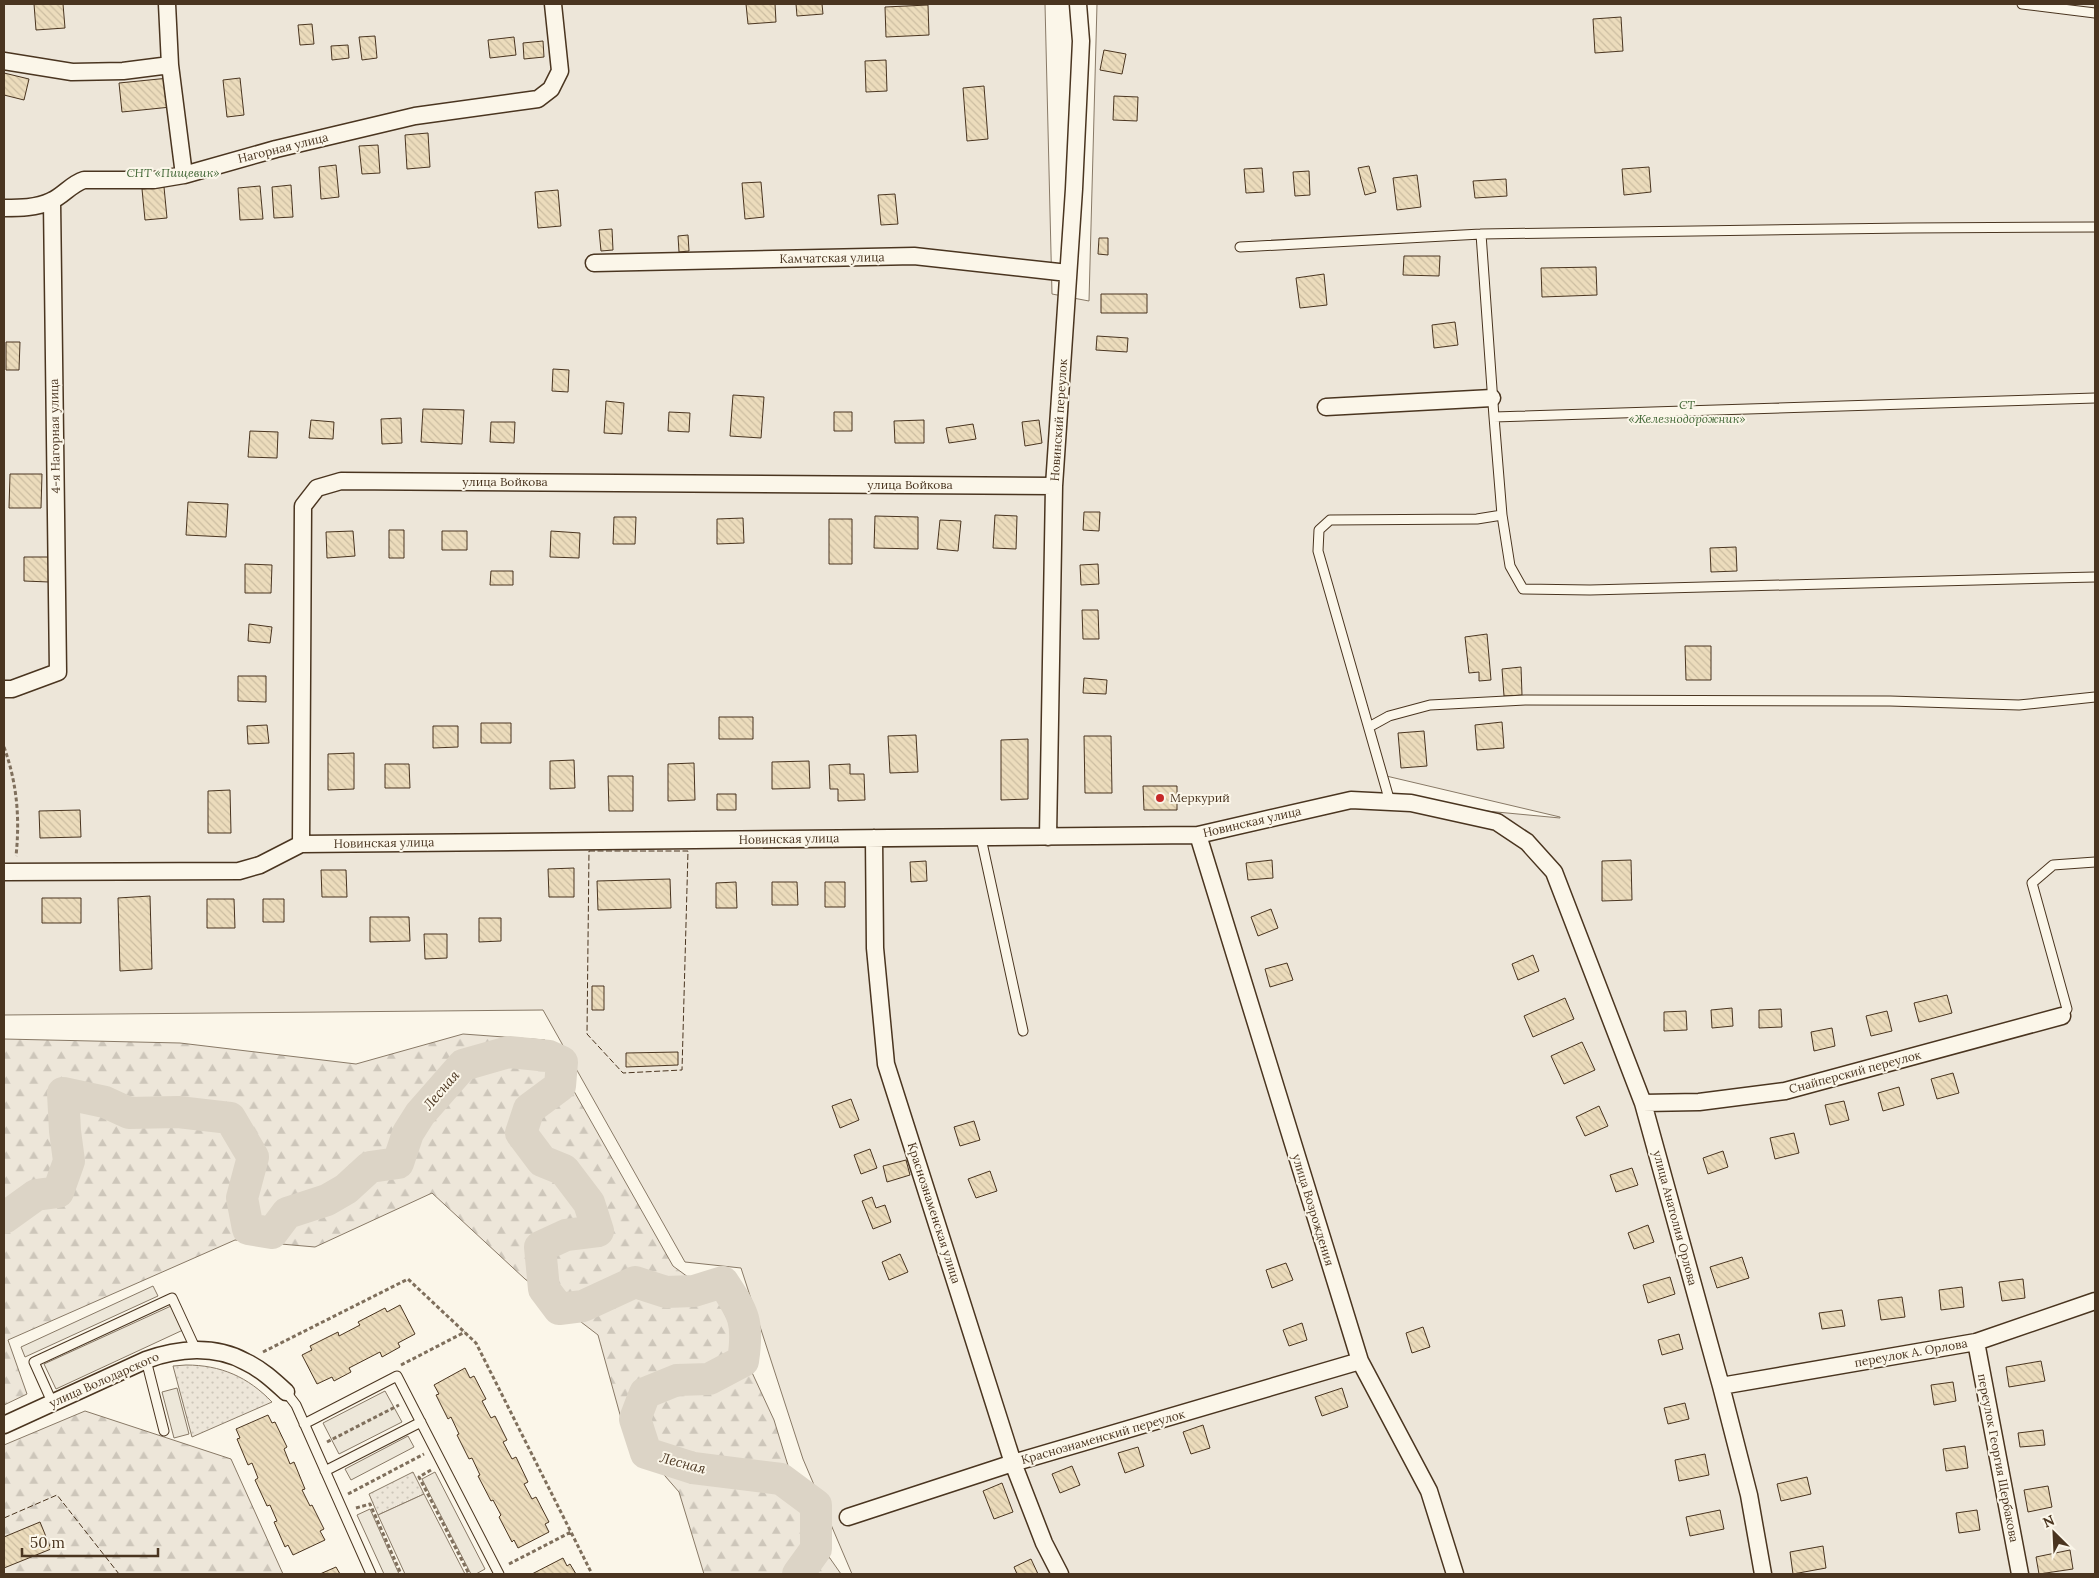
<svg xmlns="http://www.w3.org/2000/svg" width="2099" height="1578" font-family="Lora,serif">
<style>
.forest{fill:url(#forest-firs);stroke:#887966}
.park{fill:url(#park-dots);stroke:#887966}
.garden{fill:#ede6d9;stroke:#887966;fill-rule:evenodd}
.parking{fill:#ede7d9;stroke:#887966}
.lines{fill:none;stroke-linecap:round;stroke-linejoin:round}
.river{stroke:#dcd4c6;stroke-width:32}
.building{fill:url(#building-back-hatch);stroke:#4a3520}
.service-casing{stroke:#4a3520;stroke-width:11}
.minor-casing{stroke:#4a3520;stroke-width:19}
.path{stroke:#7f6f5c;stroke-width:3;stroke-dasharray:4 2.5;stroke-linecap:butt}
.service{stroke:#fbf6e9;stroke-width:9}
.minor{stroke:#fbf6e9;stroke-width:16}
.fence{stroke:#4a3520;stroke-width:1;stroke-dasharray:6 2.5;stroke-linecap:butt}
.poi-dot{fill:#c62828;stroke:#fbf6e9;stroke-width:2}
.labels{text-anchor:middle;stroke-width:4;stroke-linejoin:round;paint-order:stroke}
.street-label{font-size:12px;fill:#4a3520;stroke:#fbf6e9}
.park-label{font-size:12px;font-style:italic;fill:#436837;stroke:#fbf6e9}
.poi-label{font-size:12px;fill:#4a3520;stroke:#fbf6e9;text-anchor:start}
.water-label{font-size:14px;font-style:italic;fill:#4a3520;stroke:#fbf6e9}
</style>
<defs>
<pattern id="forest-firs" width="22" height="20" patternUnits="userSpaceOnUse" patternTransform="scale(1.25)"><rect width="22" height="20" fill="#ede6d9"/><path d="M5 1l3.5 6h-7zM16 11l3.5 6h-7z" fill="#cdc6ba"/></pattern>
<pattern id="park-dots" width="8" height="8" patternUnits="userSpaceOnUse" patternTransform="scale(1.25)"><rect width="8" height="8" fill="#ede6d9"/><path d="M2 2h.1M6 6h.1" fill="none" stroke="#cdc6ba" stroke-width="1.8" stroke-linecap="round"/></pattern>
<pattern id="building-back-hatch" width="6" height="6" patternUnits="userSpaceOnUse" patternTransform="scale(1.25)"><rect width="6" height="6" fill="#ecdcbc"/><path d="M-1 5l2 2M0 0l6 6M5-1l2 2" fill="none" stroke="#ccbda1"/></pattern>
</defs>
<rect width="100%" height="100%" fill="#fbf6e9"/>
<path class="forest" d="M463,1034L545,1040L673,1266L718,1299L774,1420L806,1524L841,1574H704L679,1492L624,1429L598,1335L525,1279L432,1193L315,1247L235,1240L8,1340L27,1394L4,1405V1039L180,1043L356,1064Z
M85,1411L231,1459L283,1574H4V1445Z"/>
<path class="park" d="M186,1365C221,1365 248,1377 272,1402L192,1437L173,1366Z
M413,1472L424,1494L378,1515L369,1494Z"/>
<path class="garden" d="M4,4H1045L1052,294L1089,301L1097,4H2095V1574H852L803,1459L741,1268L685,1262L543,1010L4,1015ZM1382,775L1560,817V818L1391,802Z
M424,1494L465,1574H405L378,1515Z"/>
<path class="parking" d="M153,1286L158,1296L25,1357L21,1347Z
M171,1306L183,1330L56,1389L44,1364Z
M177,1388L189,1434L174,1438L162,1392Z
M385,1391L402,1422L339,1454L323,1423Z
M408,1436L414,1447L351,1480L345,1469Z
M435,1472L485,1569L476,1574H471L422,1479Z
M370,1509L399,1574H384L357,1515Z"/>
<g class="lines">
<path class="river" d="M4,1218L36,1195L58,1192L69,1161L65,1131L63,1093L105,1102L129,1113L178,1112L230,1118L253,1157L242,1198L248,1229L272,1233L287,1213L327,1200L346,1189L370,1167L398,1163L408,1133L420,1114L463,1065L509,1052L549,1056L562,1062L560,1086L529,1109L521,1133L542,1161L564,1170L589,1203L598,1231L566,1235L540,1247L544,1289L559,1309L583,1306L635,1282L666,1292L694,1291L723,1282C744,1314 749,1322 743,1361L709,1379L677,1380L645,1393L635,1419L646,1453L693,1468L781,1479L816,1505V1549L798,1574"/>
</g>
<path class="building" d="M34,4H63L65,28L36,30Z
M746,4H775L776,22L748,24Z
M796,4H822L823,14L797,16Z
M928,5L929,35L886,37L885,7Z
M1621,17L1623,51L1595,53L1593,19Z
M312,24L314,44L300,45L298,25Z
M375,36L377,58L362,60L359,37Z
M514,37L516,55L490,58L488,40Z
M543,41L544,57L524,59L523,43Z
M348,45L349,58L332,60L331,46Z
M1104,50L1126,54L1122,74L1100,70Z
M886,60L887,91L866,92L865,61Z
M4,73L29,79L24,100L4,95Z
M169,78L171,107L122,112L119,83Z
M240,78L244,115L227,117L223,80Z
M984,86L988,139L967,141L963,88Z
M1114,96L1138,97L1137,121L1113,120Z
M428,133L430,167L407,169L405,135Z
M378,145L380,173L362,174L359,146Z
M336,165L339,197L321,199L319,167Z
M1369,166L1376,192L1365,195L1358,168Z
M1649,167L1651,192L1624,195L1622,169Z
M1262,168L1264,192L1246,193L1244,169Z
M1309,171L1310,195L1295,196L1293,172Z
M1417,175L1421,207L1397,210L1393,178Z
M1506,179L1507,196L1475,198L1473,181Z
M761,182L764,217L745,219L742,183Z
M291,185L293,217L274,218L272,187Z
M260,186L263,219L240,220L238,188Z
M164,187L167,218L145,220L142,189Z
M558,190L561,226L538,228L535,192Z
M895,194L898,224L881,225L878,195Z
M612,229L613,250L601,251L599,230Z
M688,235L689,251L679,252L678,236Z
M1099,238H1108V255L1098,254Z
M1404,256H1440L1439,276L1403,275Z
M1596,267L1597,295L1542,297L1541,268Z
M1324,274L1327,305L1300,308L1296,278Z
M1101,294H1147V313H1101Z
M1455,322L1458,345L1434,348L1432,325Z
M1097,336L1128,338L1127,352L1096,350Z
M6,342H20L19,370H6Z
M553,369L569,370L568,392L552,391Z
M733,395L764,397L761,438L730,436Z
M606,401L624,403L622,434L604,433Z
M423,409L464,410L462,444L421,442Z
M669,412L690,413L689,432L668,431Z
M834,412H852V431H834Z
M401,418L402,443L382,444L381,419Z
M311,420L334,422L333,439L309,438Z
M924,420V443H895L894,421Z
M1039,420L1042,443L1025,446L1022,422Z
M491,422H515L514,443L490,442Z
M973,424L976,439L949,443L946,428Z
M250,431L278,432L277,458L248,457Z
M10,474H42L41,508H9Z
M188,502L228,504L226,537L186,535Z
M1084,512H1100L1099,531L1083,530Z
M995,515L1017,516L1016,549L993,548Z
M875,516L918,517V549L874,548Z
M614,517H636L635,544H613Z
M743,518L744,543L717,544V519Z
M829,519H852V564H829Z
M940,520L961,521L958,551L937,549Z
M389,530H404V558H389Z
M353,531L355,556L327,558L326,532Z
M442,531H467V550H442Z
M551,531L580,533L579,558L550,557Z
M1736,547L1737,571L1711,572L1710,548Z
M24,557H49V582L24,581Z
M245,564L272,565L271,593H245Z
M1098,564L1099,584L1081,585L1080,565Z
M491,571H513V585H490Z
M1082,610H1098L1099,639H1083Z
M249,624L272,627L270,643L248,641Z
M1487,634L1491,680L1479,681V672L1469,673L1465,637Z
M1685,646H1711V680H1686Z
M1521,667L1522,695L1504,696L1502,669Z
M238,676H266V702L238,701Z
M1084,678L1107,680L1106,694L1083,693Z
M719,717H753V739H719Z
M1502,722L1504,748L1477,750L1475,725Z
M481,723H511V743H481Z
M267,725L269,743L248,744L247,726Z
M433,726H458V747L433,748Z
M1424,731L1427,766L1401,768L1398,733Z
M916,735L918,772L890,773L888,736Z
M1084,736H1111L1112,793H1085Z
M1028,739V799L1001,800V740Z
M354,753V789L328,790V754Z
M574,760L575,788L550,789V761Z
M809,761L810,788L772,789V762Z
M694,763L695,800L668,801V764Z
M385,764H409L410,788H385Z
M850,764V774H864L865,800L838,801V789H830L829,765Z
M608,776H633V811H609Z
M1143,786H1177V810H1144Z
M230,790L231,833H208V791Z
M717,794H736V810H717Z
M80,810L81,837L40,838L39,811Z
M1272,860L1273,878L1248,880L1246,863Z
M1631,860L1632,900L1602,901V861Z
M926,861L927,881L911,882L910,862Z
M574,868V897H549L548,869Z
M321,870H346L347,897H322Z
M670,879L671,908L598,910L597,881Z
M736,882L737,908H716V883Z
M772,882H797L798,905H772Z
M825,882H845V907H825Z
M150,896L152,969L120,971L118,898Z
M42,898H81V923H42Z
M207,899H234L235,928H207Z
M263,899H284V922H263Z
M1271,909L1278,928L1258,936L1251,917Z
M370,917H409L410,941L370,942Z
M479,918H501V941L479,942Z
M424,934H447V958L425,959Z
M1533,955L1539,971L1518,980L1512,964Z
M1287,963L1293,980L1270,987L1265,969Z
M592,986H604V1010H592Z
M1947,995L1952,1013L1919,1022L1914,1003Z
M1565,998L1574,1019L1533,1037L1524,1016Z
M1732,1008L1733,1026L1712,1028L1711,1010Z
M1781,1009L1782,1027L1759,1028V1010Z
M1686,1011L1687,1030L1664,1031V1012Z
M1887,1011L1892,1031L1871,1036L1866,1016Z
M1832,1028L1835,1046L1814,1051L1811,1032Z
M1582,1042L1595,1070L1564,1084L1551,1056Z
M678,1052V1065L626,1067V1053Z
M1953,1073L1959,1093L1937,1099L1931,1079Z
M1899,1087L1904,1105L1883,1111L1878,1093Z
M851,1099L859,1120L840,1128L832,1106Z
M1844,1101L1849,1120L1830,1125L1825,1105Z
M1599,1106L1608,1126L1585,1136L1576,1117Z
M974,1121L980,1140L960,1146L954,1127Z
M1794,1133L1799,1153L1775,1159L1770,1138Z
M870,1149L877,1168L861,1174L854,1155Z
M1723,1151L1728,1167L1708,1174L1703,1158Z
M906,1160L910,1175L887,1182L883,1166Z
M1632,1168L1638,1185L1616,1192L1610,1175Z
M990,1171L997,1191L976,1198L968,1179Z
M872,1197L876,1208L885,1205L891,1222L873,1229L862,1201Z
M1648,1225L1654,1242L1634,1249L1628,1233Z
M900,1254L908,1272L889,1280L882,1262Z
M1742,1257L1749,1278L1717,1288L1710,1267Z
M1286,1263L1293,1280L1272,1288L1266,1270Z
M1670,1277L1675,1294L1648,1303L1643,1285Z
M2023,1279L2025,1298L2002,1301L1999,1282Z
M1962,1287L1964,1307L1941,1310L1939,1290Z
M1902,1297L1905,1317L1881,1320L1878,1300Z
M400,1305L415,1334L398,1343L400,1347L382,1357L380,1352L349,1368L351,1372L334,1381L332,1377L317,1384L302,1355L312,1350L310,1346L338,1332L339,1336L360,1325L358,1322L385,1308L387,1312Z
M1842,1310L1845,1326L1822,1329L1819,1313Z
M1302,1323L1307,1340L1289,1346L1283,1330Z
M1423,1327L1430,1347L1412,1353L1406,1333Z
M1679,1334L1683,1349L1662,1355L1658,1340Z
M2041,1361L2045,1381L2009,1387L2006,1367Z
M465,1368L470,1378L474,1376L486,1399L482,1401L491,1418L495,1416L507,1440L503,1442L512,1459L516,1457L528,1482L524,1484L532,1499L536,1497L549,1522L545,1524L549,1532L518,1548L514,1540L512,1542L499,1517L501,1515L493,1500L491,1501L478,1476L480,1475L472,1458L469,1459L457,1435L459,1434L451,1417L448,1419L436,1395L439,1394L434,1385Z
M1953,1382L1956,1401L1934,1405L1931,1385Z
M1342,1388L1348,1407L1322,1416L1315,1397Z
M1685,1403L1689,1419L1668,1424L1664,1408Z
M268,1415L272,1423L275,1422L287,1447L284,1449L290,1464L294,1462L305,1489L302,1490L310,1506L312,1505L324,1529L320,1531L325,1540L293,1555L288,1545L285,1547L274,1522L277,1521L270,1505L267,1506L255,1480L258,1478L252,1463L248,1465L237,1439L240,1438L236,1429Z
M1203,1425L1210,1448L1191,1454L1183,1432Z
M2043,1430L2045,1445L2020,1447L2018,1433Z
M1965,1446L1968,1468L1946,1471L1943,1449Z
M1138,1447L1144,1466L1125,1473L1118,1453Z
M1705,1454L1709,1475L1679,1481L1675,1460Z
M1072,1466L1080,1485L1060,1493L1052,1474Z
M1807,1477L1811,1494L1781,1501L1777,1484Z
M1002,1483L1013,1512L994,1519L983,1491Z
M2048,1486L2052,1507L2028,1512L2024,1490Z
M1720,1510L1724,1529L1690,1536L1686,1517Z
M1977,1510L1980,1530L1959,1533L1956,1513Z
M40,1522L51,1549L4,1568V1537Z
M1823,1546L1826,1568L1793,1574L1790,1552Z
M2070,1550L2073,1569L2039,1574L2036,1557Z
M563,1558L567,1566L570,1564L576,1574H532Z
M1031,1559L1038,1574H1017L1014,1567Z
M336,1567L340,1574H320Z"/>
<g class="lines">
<defs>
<path id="service" d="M2022,4L2095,13
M1481,234L1494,417
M1240,247L1481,234L1908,228L2095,227
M1502,515L1510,566L1523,589L1590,590L2095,577
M1369,727L1389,716L1430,705L1525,700L1890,701L2019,705L2095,697
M1390,802L1318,551L1319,530L1330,520L1477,519L1502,515L1494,417L2095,398
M981,838L1023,1031
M2062,1016L2067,1009L2032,883L2053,865L2095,862
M146,1360L164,1431
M286,1392L296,1405L371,1574
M52,1402L34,1362L172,1298L196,1350
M304,1424L397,1376L499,1574
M325,1471L421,1422"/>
<path id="minor" d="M167,4L170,65L184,175
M4,61L72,72L123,71L170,65
M4,208C20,208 36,208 51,201C63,196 71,184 84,180H154L184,175L276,149L415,116L538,99L551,89L560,71L553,4
M594,263L914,256L1068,273
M1326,407L1492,398
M4,689H12L58,672L52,201
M1198,835L1360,1361L1429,1491L1455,1574
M1048,837L1054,486L1074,189L1081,41L1078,4
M874,838L875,948L886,1064L1013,1463L1044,1543L1060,1574
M301,844L303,506L317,488L341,481L1054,486
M4,872L239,871L260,865L301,844L1198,835L1351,800L1411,803L1497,822L1527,842L1554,872L1643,1103L1721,1386L1749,1495L1763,1574
M1643,1103L1699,1102L1785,1091L2062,1016
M1976,1342L2020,1574
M1721,1386L1976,1342L2095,1301
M4,1425L146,1360C178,1348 215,1345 246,1362C261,1369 274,1381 286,1392
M848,1517L1013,1463L1360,1361"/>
</defs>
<use href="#service" class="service-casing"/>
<use href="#minor" class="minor-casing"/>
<path class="path" d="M4,747C17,783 20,818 16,856
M263,1352L408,1279L476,1343L592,1574
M401,1365L465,1332
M327,1442L399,1405
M431,1470L419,1477L469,1574
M348,1494L424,1454
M356,1508L370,1504L401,1574
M509,1564L571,1532"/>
<use href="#service" class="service"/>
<use href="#minor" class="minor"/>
<path class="fence" d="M589,851H688L682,1070L623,1073L587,1034Z
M4,1518L57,1495L119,1574"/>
</g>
<circle class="poi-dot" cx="1160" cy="798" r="5"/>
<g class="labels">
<g class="street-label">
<text transform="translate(283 148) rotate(-14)" y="4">Нагорная улица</text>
<text transform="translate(832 258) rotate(-1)" y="4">Камчатская улица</text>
<text transform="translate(1059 420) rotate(-86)" y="4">Новинский переулок</text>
<text transform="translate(55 436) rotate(-91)" y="4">4-я Нагорная улица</text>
<text x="505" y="486">улица Войкова</text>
<text x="910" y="489">улица Войкова</text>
<text transform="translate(1252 822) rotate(-13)" y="4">Новинская улица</text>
<text transform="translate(789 839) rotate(-1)" y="4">Новинская улица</text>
<text transform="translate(384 843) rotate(-1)" y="4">Новинская улица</text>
<text transform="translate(1855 1072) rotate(-15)" y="4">Снайперский переулок</text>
<text transform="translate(1313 1210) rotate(73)" y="4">улица Возрождения</text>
<text transform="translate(934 1213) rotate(72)" y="4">Краснознаменская улица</text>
<text transform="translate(1675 1218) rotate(75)" y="4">улица Анатолия Орлова</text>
<text transform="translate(1911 1353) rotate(-10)" y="4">переулок А. Орлова</text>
<text transform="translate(104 1380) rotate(-24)" y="4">улица Володарского</text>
<text transform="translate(1103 1437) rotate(-16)" y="4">Краснознаменский переулок</text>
<text transform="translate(1998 1458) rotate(79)" y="4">переулок Георгия Щербакова</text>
</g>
<g class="park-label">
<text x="173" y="177">СНТ «Пищевик»</text>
<text x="1687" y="409">СТ<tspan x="1687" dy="14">«Железнодорожник»</tspan></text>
</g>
<g class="poi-label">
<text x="1170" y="802">Меркурий</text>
</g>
<g class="water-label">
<text transform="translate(441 1090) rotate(-49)" y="5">Лесная</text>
<text transform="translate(683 1463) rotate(15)" y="5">Лесная</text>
</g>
</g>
<rect width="2099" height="1578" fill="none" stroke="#4a3520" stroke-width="10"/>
<g transform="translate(2054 1533) rotate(336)" stroke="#fbf6e9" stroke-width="4" paint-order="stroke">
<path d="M0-4L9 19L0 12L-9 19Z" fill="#4a3520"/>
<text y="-8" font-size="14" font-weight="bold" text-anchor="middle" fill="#4a3520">N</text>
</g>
<path d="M22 1548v8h136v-8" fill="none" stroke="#4a3520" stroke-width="2.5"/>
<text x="30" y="1548" font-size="15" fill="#4a3520" stroke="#fbf6e9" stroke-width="4" paint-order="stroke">50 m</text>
</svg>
